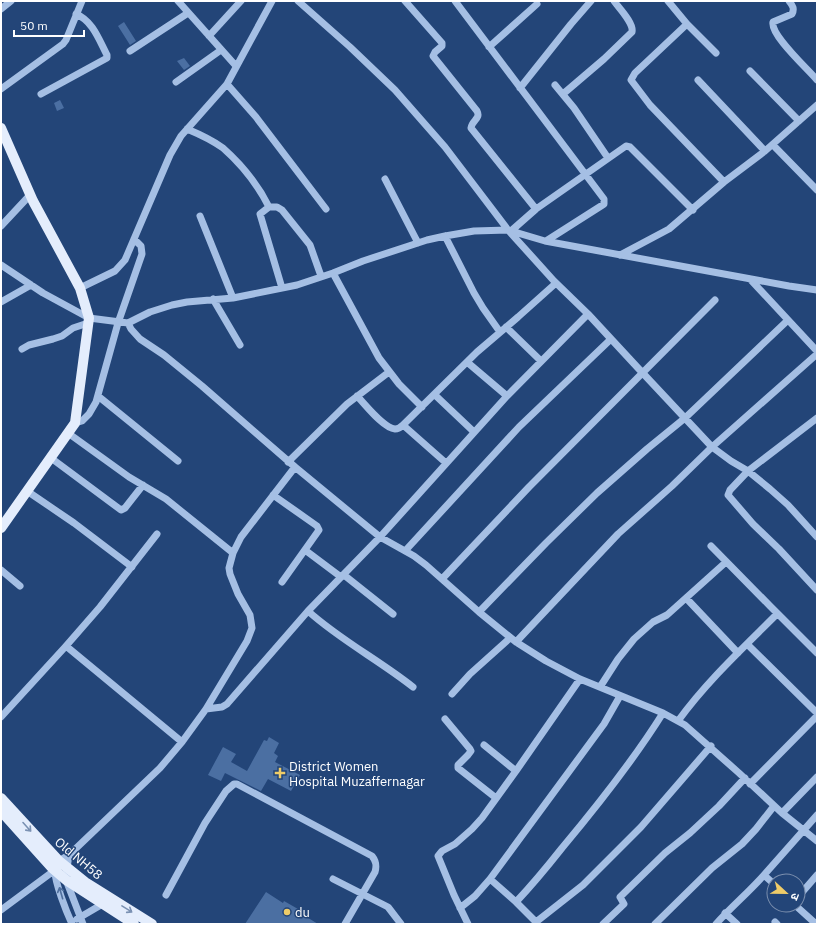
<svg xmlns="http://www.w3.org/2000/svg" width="818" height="925" font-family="'IBM Plex Sans','Noto Sans Devanagari',sans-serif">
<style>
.building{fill:#4b6fa2}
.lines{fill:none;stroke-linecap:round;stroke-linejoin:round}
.minor{stroke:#a5bfe4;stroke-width:7}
.major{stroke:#e4edfc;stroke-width:10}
.oneway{stroke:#7a91b3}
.oneway2{stroke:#50709e}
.poi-dot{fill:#efcc68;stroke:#234578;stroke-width:1.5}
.labels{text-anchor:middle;stroke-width:3;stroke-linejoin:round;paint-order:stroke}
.poi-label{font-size:13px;fill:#fff;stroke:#234578;text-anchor:start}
.street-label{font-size:13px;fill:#fff;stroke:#234578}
</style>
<rect width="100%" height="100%" fill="#234578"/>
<path class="building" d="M124,22L136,41L130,45L118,26Z
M184,58L190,66L184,70L177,61Z
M60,100L64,108L57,111L54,103Z
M269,737L279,743L274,753L278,756L275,762L300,775L291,791L268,779L261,791L225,773L221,781L208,775L223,747L236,754L231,762L247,771L264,740L267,741Z
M266,892L283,903L284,901L298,909L297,911L318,924H245Z"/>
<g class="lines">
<path class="minor" d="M178,1L236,66
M298,1L350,47L395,90L445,147L508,230L554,281L588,314L638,368L712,447L731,461L748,471L770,489L788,505L817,537
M405,1L442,43V46L435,52L433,56L477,111C481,119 472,120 471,128L536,209
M455,1L604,199V204L601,206L546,241
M668,1L687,24L716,53
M789,1C792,5 795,8 792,14L773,22C770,35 808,69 817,80
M1,9L11,1
M687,24L635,73L631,80L650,105L724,182
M209,36L241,1
M489,47L537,4
M130,51L188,13
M750,71L799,121
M698,80L765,151
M176,82L221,50
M227,84L256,117L326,209
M555,85L574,108L608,158
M520,88L571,24L591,1
M1,89L63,44L66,40L82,1
M41,94L107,58V55C99,40 93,21 76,14
M563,94L604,59L632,32C634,23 619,8 614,1
M187,129C199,134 212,140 223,148C241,164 258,185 269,207H277L282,210L310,245L321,276
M773,145L817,190
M385,179L418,243
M269,207L260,214L282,288
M200,216L233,298
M1,226L30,195
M511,231L536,209L626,146L630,147L693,210
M445,236L474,293L483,308L500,332
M620,255L669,229L724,182L765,151L817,105
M1,265L43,293L89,318L128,323L150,312L172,305L187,302L233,298L297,285L333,273L363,261L427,240L445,236L474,231L508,230L545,241L789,286L817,290
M333,273L379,358L399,384L422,407
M750,279L817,351
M80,288L115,271L125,260L170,155L181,136L227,84L272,1
M213,299L240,345
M1,302L31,285
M128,323L131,329L140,339L164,355L202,386L295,467L241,537L233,553L229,568L230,574L238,594L250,615L252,628L247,641L206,709
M506,327L541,361
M22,349L29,345L53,339L62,336L73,328L88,323
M467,362L507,396
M435,395L474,432
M98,396L178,461
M357,396C365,404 383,428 395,429C398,429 401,427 403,425
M817,418L748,471L730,490L728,495L753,524L779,549L817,590
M75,423L82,421L89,414L96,402L118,323L142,254L141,246L134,239
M68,433L129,477L166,499L233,553
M51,458L121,510L125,508L143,485
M288,462L347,404L389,372
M446,463L403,425L477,352L518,317L556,283
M295,467L380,537L414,556L426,565L479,612L516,642L546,661L580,679L663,713L685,725L739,773L782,813L817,841
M27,491L74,523L132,567
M273,495L317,526L319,530L282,582
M157,534L100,607L66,646L182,742
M711,546L770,606L817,653
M305,550L341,577
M405,551L519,427L611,339
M1,570L20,586
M344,575L393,614
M442,579L529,487L715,300
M686,598L738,653
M308,611C340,640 379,660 413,687
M479,612L546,543L597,493L647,449L685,418L788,320
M516,642L618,534L672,486L712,447L817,354
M747,644L817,713
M600,687L618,659L634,639L653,622L667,615L726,562
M452,694L470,674L510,638
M1,717L66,646
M445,719L470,749L471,751L468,755L458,765V768L496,798
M678,721C707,681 743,648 777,614
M516,771L580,679
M750,784L817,716
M782,813L817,777
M69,855L67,868L66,880L83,924
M764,875L817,815
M333,879L388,907L401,924
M490,879L516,902L536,922L535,924
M166,895L205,823L226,791L234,784H237L372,856C376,861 377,865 375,872L345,924
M798,897L817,875
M516,902C532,885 547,867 562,848C598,805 633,761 663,713
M795,905L816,924
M460,908L475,896L490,879L604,724L620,696
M1,910L55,870
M725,913L737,924
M77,919L106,902
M536,922L583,885L641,827L711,746
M775,922L777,924
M72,924C67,913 54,881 55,870C56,862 63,858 69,855L160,768L182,742L206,709L222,707L227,704L308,611L380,537L507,396L588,314
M468,924L454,895L438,856L442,851L455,844L472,829L482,818L516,771L484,745
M603,924L624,904L620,897L665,853L690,833L719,806L745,778
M655,924L712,868L742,844L756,829L774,806
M716,924C731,907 749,892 764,875L774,884"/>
<path class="major" d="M1,128L33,201L80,288L89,318L75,423L1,528
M1,798L59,861L85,882L152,924
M1,811L52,868L66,880L134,924"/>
</g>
<defs><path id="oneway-shaft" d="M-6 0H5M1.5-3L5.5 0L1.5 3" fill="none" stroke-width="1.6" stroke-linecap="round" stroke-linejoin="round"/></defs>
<g class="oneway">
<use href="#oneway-shaft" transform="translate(27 827) rotate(48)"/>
<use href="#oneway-shaft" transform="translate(127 909) rotate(32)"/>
</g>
<use class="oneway2" href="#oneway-shaft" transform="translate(61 893) rotate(-106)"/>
<g class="poi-dot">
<path d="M278 767h4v4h4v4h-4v4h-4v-4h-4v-4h4z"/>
<circle cx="287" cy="912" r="4"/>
</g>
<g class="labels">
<g class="poi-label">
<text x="289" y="771">District Women<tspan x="289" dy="15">Hospital Muzaffernagar</tspan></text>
<text x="295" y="917">du</text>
</g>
<g class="street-label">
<text transform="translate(79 858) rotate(40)" y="5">Old NH58</text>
</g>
</g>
<rect width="818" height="925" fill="none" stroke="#ffffff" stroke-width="4"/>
<g transform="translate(786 893) rotate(112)"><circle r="19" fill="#234578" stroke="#7b8fae"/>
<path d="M0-3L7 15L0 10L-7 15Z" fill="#efcc68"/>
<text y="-6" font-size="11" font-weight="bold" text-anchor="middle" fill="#ffffff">उ</text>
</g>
<path d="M14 30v6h70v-6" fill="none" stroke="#ffffff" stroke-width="2"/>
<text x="20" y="30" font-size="12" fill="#ffffff" stroke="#234578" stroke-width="3" paint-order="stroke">50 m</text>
</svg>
